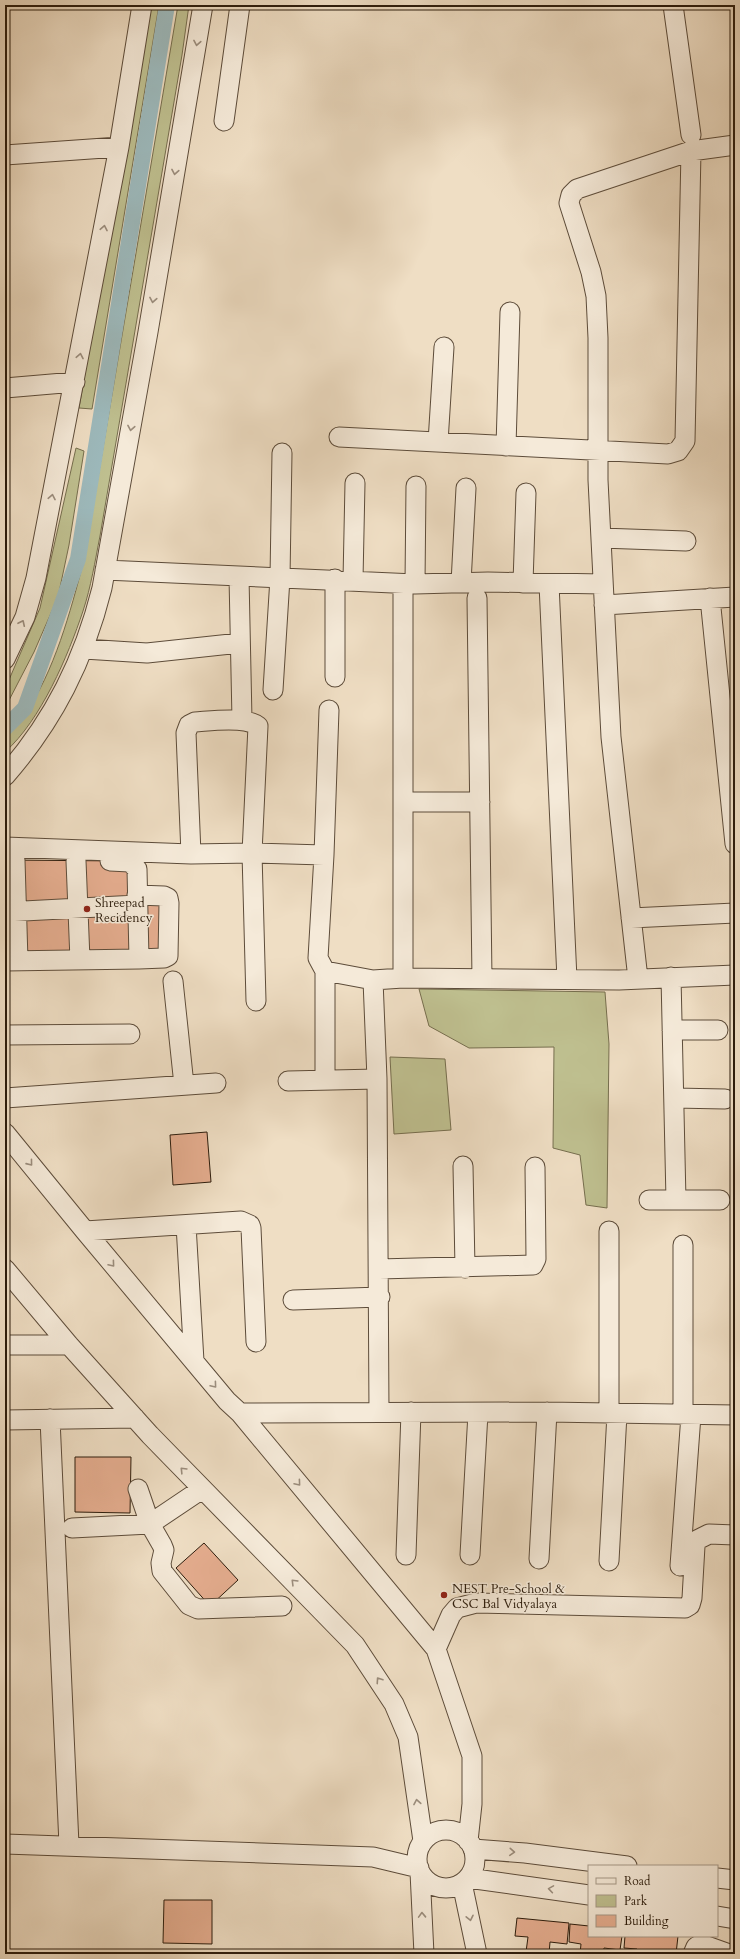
<svg xmlns="http://www.w3.org/2000/svg" width="740" height="1959" font-family="Cardo,serif">
<style>
.green{fill:#bfc090;stroke:#766e4e}
.lines{fill:none;stroke-linecap:round;stroke-linejoin:round}
.canal{stroke:#9dbabd;stroke-width:16}
.building{fill:#e5ad8f;stroke:#2c1c0c}
.minor-casing{stroke:#5d4c3a;stroke-width:21}
.minor{stroke:#f5ead9;stroke-width:19}
.oneway{stroke:#9b8d7d}
.poi-dot{fill:#8f2418;stroke:#f5ead9;stroke-width:1.5}
.labels{text-anchor:middle;stroke-width:3;stroke-linejoin:round;paint-order:stroke}
.poi-label{font-size:13px;fill:#2c1c0c;stroke:#f5ead9;text-anchor:start}
</style>
<rect width="100%" height="100%" fill="#efdec4"/>
<filter id="stains"><feTurbulence type="fractalNoise" baseFrequency=".005" numOctaves="4"/><feColorMatrix values="0 0 0 0 .2 0 0 0 0 .09 0 0 0 0 .02 0 0 0 .5 -.17"/></filter>
<radialGradient id="worn" r=".72"><stop offset=".6" stop-color="#630" stop-opacity="0"/><stop offset="1" stop-color="#630" stop-opacity=".3"/></radialGradient>
<path class="green" d="M149,5H159L92,409L79,408Z
M178,5H189L182,55L100,536C95,561 91,587 83,611C68,656 41,720 5,752V736C11,729 19,723 24,716C55,670 70,613 84,560Z
M76,448L84,451L69,545L58,597L34,652L5,708V689L40,608Z
M419,989L605,992L609,1044L607,1208L586,1205L580,1155L553,1148L554,1047L469,1048L429,1026Z
M390,1057L445,1059L451,1130L394,1134Z"/>
<g class="lines">
<path class="canal" d="M5,728L25,708L78,559L167,5"/>
</g>
<path class="building" d="M5,860L126,861L137,895L164,896V958L5,961Z
M207,1132L211,1182L173,1185L170,1135Z
M75,1457H131L130,1513L75,1512Z
M204,1543L238,1580L210,1606L176,1568Z
M164,1900H212V1944L163,1943Z
M517,1918L569,1923L567,1944L550,1942L549,1954H514V1951L526,1952L528,1937L515,1936Z
M570,1924L589,1926V1936H622L620,1950L604,1948L603,1954H580L581,1944L569,1942Z
M625,1936H678L676,1954H637V1949L624,1948Z"/>
<g class="lines">
<defs>
<path id="minor" d="M673,5L691,135
M224,121L240,5
M5,155L119,147
M5,388L75,382
M339,437L668,454L678,451L685,441L691,151
M438,442L444,347
M506,446L510,312
M601,538L686,541
M105,570L415,584L488,582L603,584
M239,577L242,720
M353,580L355,483
M461,583L466,488
M523,583L526,493
M415,584L416,486
M549,584L567,979
M403,590V978
M477,598L482,979
M710,598L735,844
M604,605L735,597
M84,649L147,653L240,643
M5,659L25,617L36,578L119,147L142,5
M335,677V579
M273,690L280,578L282,453
M329,710L324,855L318,958L325,971L373,980
M5,776C54,720 84,660 102,588L148,332L203,5
M403,802H480
M5,847L191,854L252,853L324,855
M191,854L186,733L189,725L195,722C211,721 245,716 258,726L252,853L256,1001
M15,860L18,961
M76,861L80,960
M110,861L130,862L137,869L139,959
M5,912L137,905
M631,918L735,913
M5,961L139,959L164,958L168,956L169,903L168,898L164,896L137,895
M325,971V1080
M671,977L676,1200
M638,979L611,737L598,480V338L596,296L591,272L569,203L571,195L577,189L691,151L735,145
M173,981L184,1085
M672,1030H718
M5,1035L130,1034
M288,1081L377,1079
M5,1098L216,1083
M674,1098L725,1099
M5,1133L85,1231L227,1401L240,1413L436,1649L472,1756V1804L468,1841
M463,1166L465,1268
M649,1200H720
M186,1225L194,1361
M85,1231L241,1221L250,1225L251,1228L256,1342
M609,1231V1414
M683,1245V1415
M5,1269L69,1345L150,1435L355,1645L394,1704L408,1737L423,1841
M379,1269L533,1265L536,1259L535,1167
M293,1300L380,1297
M5,1345H69
M379,1412L377,1079L373,980L403,978L619,980L735,975
M240,1413L547,1412L735,1415
M50,1419L69,1845
M5,1420L135,1418
M138,1489L150,1524L162,1545L164,1550L161,1563L162,1571L189,1605L198,1609L282,1606
M72,1528L150,1524L202,1489
M406,1555L411,1412
M470,1555L478,1413
M539,1559L547,1412
M609,1561L617,1414
M680,1566L691,1415
M436,1649L451,1615L457,1608L476,1603L685,1608L690,1605L692,1598L695,1546L697,1540L709,1534L735,1535
M417 1859a29 29 0 1 1 58 0a29 29 0 1 1-58 0Z
M5,1844L373,1857L419,1868
M473,1849L525,1853L627,1866
M420,1872L424,1954
M468,1878L589,1895
M717,1878L735,1880
M462,1883L477,1954
M717,1916L735,1919
M693,1954L696,1947L701,1944L729,1954"/>
</defs>
<use href="#minor" class="minor-casing"/>
<use href="#minor" class="minor"/>
</g>
<defs><path id="oneway-chevron" d="M-2-3.5L2.5 0L-2 3.5" fill="none" stroke-width="1.6" stroke-linecap="round" stroke-linejoin="round"/></defs>
<g class="oneway">
<use href="#oneway-chevron" transform="translate(197 43) rotate(100)"/>
<use href="#oneway-chevron" transform="translate(175 172) rotate(100)"/>
<use href="#oneway-chevron" transform="translate(104 228) rotate(-79)"/>
<use href="#oneway-chevron" transform="translate(153 300) rotate(100)"/>
<use href="#oneway-chevron" transform="translate(80 356) rotate(-79)"/>
<use href="#oneway-chevron" transform="translate(131 428) rotate(100)"/>
<use href="#oneway-chevron" transform="translate(52 497) rotate(-79)"/>
<use href="#oneway-chevron" transform="translate(22 623) rotate(-65)"/>
<use href="#oneway-chevron" transform="translate(30 1163) rotate(51)"/>
<use href="#oneway-chevron" transform="translate(112 1264) rotate(50)"/>
<use href="#oneway-chevron" transform="translate(214 1385) rotate(50)"/>
<use href="#oneway-chevron" transform="translate(183 1470) rotate(-134)"/>
<use href="#oneway-chevron" transform="translate(298 1483) rotate(50)"/>
<use href="#oneway-chevron" transform="translate(294 1582) rotate(-135)"/>
<use href="#oneway-chevron" transform="translate(379 1680) rotate(-124)"/>
<use href="#oneway-chevron" transform="translate(417 1802) rotate(-100)"/>
<use href="#oneway-chevron" transform="translate(512 1852) rotate(4)"/>
<use href="#oneway-chevron" transform="translate(551 1889) rotate(-171)"/>
<use href="#oneway-chevron" transform="translate(422 1915) rotate(-92)"/>
<use href="#oneway-chevron" transform="translate(470 1918) rotate(78)"/>
</g>
<g class="poi-dot">
<circle cx="87" cy="909" r="4"/>
<circle cx="444" cy="1595" r="4"/>
</g>
<g class="labels">
<g class="poi-label">
<text x="95" y="907">Shreepad<tspan x="95" dy="15">Recidency</tspan></text>
<text x="452" y="1593">NEST Pre-School &amp;<tspan x="452" dy="15">CSC Bal Vidyalaya</tspan></text>
</g>
</g>
<rect width="740" height="1959" fill="none" stroke="#efdec4" stroke-width="20"/>
<rect x="6" y="6" width="728" height="1947" fill="none" stroke="#2c1c0c" stroke-width="2"/>
<rect x="10" y="10" width="720" height="1939" fill="none" stroke="#2c1c0c"/>
<rect x="588" y="1865" width="130" height="72" fill="#f5ead9" stroke="#a59887"/>
<rect x="596" y="1878" width="20" height="6" fill="#f5ead9" stroke="#a59887"/>
<text x="624" y="1885" font-size="12" fill="#2c1c0c">Road</text>
<rect x="596" y="1895" width="20" height="12" fill="#bfc090" stroke="#a59887"/>
<text x="624" y="1905" font-size="12" fill="#2c1c0c">Park</text>
<rect x="596" y="1915" width="20" height="12" fill="#e5ad8f" stroke="#a59887"/>
<text x="624" y="1925" font-size="12" fill="#2c1c0c">Building</text>
<rect width="100%" height="100%" filter="url(#stains)"/>
<rect width="100%" height="100%" fill="url(#worn)"/>
</svg>
